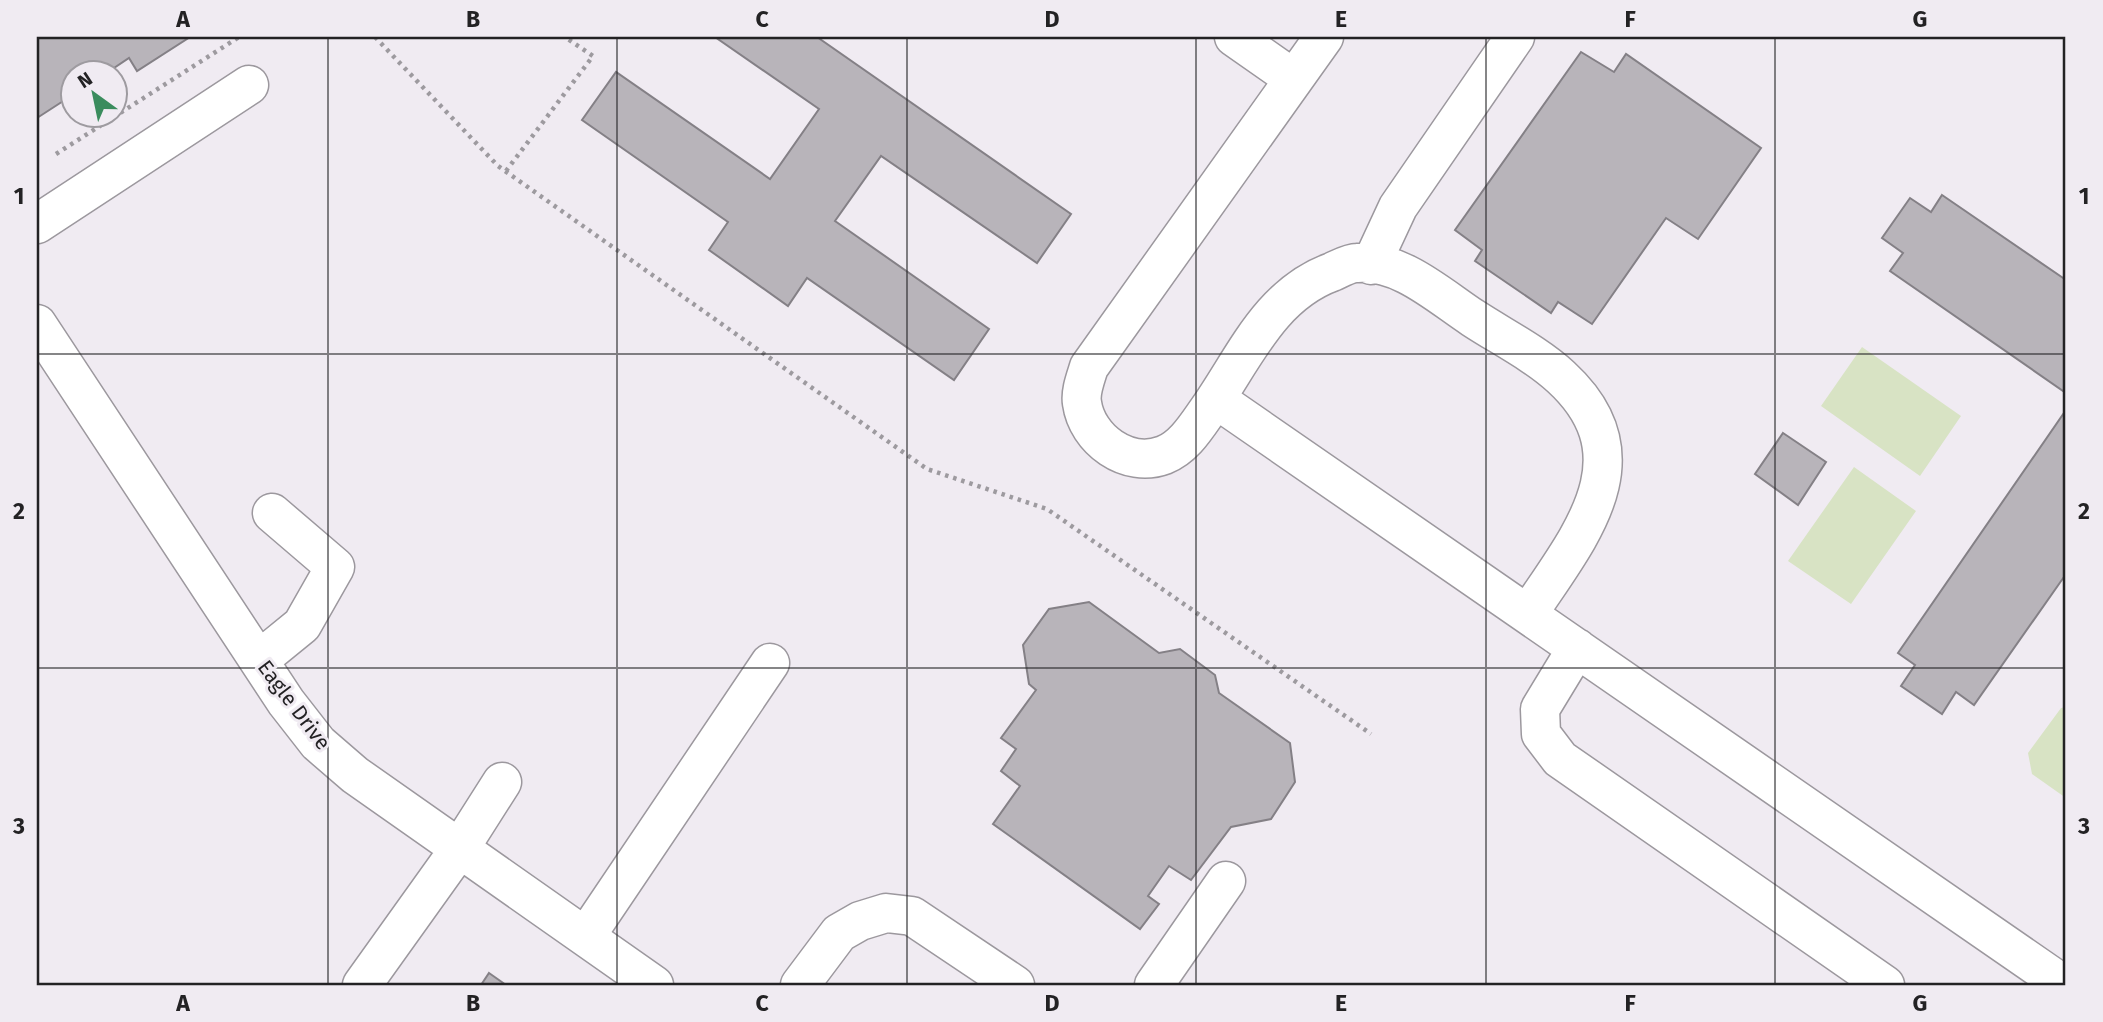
<svg xmlns="http://www.w3.org/2000/svg" width="2103" height="1022" font-family="'Fira Sans',sans-serif">
<style>
.green{fill:#d8e3c4}
.building{fill:#b8b4ba;stroke:#848086;stroke-width:2}
.lines{fill:none;stroke-linecap:round;stroke-linejoin:round}
.minor-casing{stroke:#9c989e;stroke-width:41}
.path{stroke:#9d9a9f;stroke-width:4.5;stroke-dasharray:3.5 5;stroke-linecap:butt}
.minor{stroke:#fff;stroke-width:38}
.grid{fill:none;stroke:#232224;stroke-width:2;stroke-opacity:0.55}
.labels{text-anchor:middle;stroke-width:6;stroke-linejoin:round;paint-order:stroke}
.street-label{font-size:21px;fill:#232224;stroke:#f0ebf2}
.neatline{fill:none;stroke:#232224;stroke-width:2.5}
.grid-label{font-size:23px;text-anchor:middle;font-weight:bold;fill:#232224}
</style>
<rect width="100%" height="100%" fill="#f0ebf2"/>
<path class="green" d="M1862,347L1961,416L1920,476L1821,406Z
M1854,467L1916,511L1851,604L1788,561Z
M2066,707V798L2032,774L2028,753L2061,708Z"/>
<path class="building" d="M37,37H190L137,71L129,58L105,74H74V94L37,118Z
M715,37H817L1071,214L1037,263L881,156L835,221L989,329L954,380L807,278L788,306L709,250L728,222L582,120L616,72L770,179L819,109Z
M1581,52L1614,72L1626,54L1761,148L1698,239L1666,218L1592,324L1558,302L1551,313L1475,261L1482,250L1455,230Z
M1942,195L2066,280V393L1890,271L1903,253L1882,238L1910,198L1931,212Z
M2066,410V574L1974,705L1956,692L1942,714L1901,686L1915,665L1898,653Z
M1783,433L1826,462L1798,505L1755,474Z
M1089,602L1159,653L1180,649L1215,675L1219,693L1290,743L1295,782L1271,819L1231,827L1191,880L1169,866L1148,896L1159,904L1140,929L993,824L1020,786L1001,771L1016,749L1001,738L1036,690L1029,684L1023,645L1049,609Z
M489,973L506,985H481Z"/>
<g class="lines">
<defs>
<path id="minor" d="M1234,37L1294,79
M1324,37L1089,367C1086,377 1080,392 1082,403C1087,439 1127,469 1164,455C1184,447 1196,427 1208,410C1244,359 1269,295 1332,272C1339,269 1349,263 1357,263C1401,260 1438,295 1473,318C1502,337 1536,354 1561,377C1649,458 1578,538 1528,614
M37,224L249,85
M1371,265L1398,207L1515,37
M37,324L286,702L318,743L355,775L654,985
M1216,399L2064,985
M1577,648L1540,709L1541,734L1560,759L1885,985
M259,660L302,625L335,567L272,513
M586,936L770,663
M362,985L460,848L502,782
M800,985L839,933L860,921L886,913L912,916L1015,985
M1154,985L1226,881"/>
</defs>
<use href="#minor" class="minor-casing"/>
<path class="path" d="M375,37L498,166L927,469L1047,509L1371,734
M56,154L239,37
M506,171L593,56L565,37"/>
<use href="#minor" class="minor"/>
</g>
<path class="grid" d="M328,37V985M617,37V985M907,37V985M1196,37V985M1486,37V985M1775,37V985M37,354H2066M37,668H2066"/>
<g class="labels">
<g class="street-label">
<text transform="translate(294 705) rotate(53)" y="7">Eagle Drive</text>
</g>
</g>
<rect width="2103" height="1022" fill="none" stroke="#f0ebf2" stroke-width="77"/>
<g transform="translate(94 94) rotate(327)"><circle r="33" fill="#f0ebf2" stroke="#9e9ba0" stroke-width="2"/>
<path d="M0-5L12 26L0 18L-12 26Z" fill="#3a8c5d"/>
<text y="-10" font-size="19" font-weight="bold" text-anchor="middle" fill="#232224">N</text>
</g>
<rect x="38" y="38" width="2026" height="946" class="neatline"/>
<g class="grid-label">
<text x="183" y="27">A</text>
<text x="473" y="27">B</text>
<text x="762" y="27">C</text>
<text x="1052" y="27">D</text>
<text x="1341" y="27">E</text>
<text x="1630" y="27">F</text>
<text x="1920" y="27">G</text>
<text x="19" y="204">1</text>
<text x="2084" y="204">1</text>
<text x="19" y="519">2</text>
<text x="2084" y="519">2</text>
<text x="19" y="834">3</text>
<text x="2084" y="834">3</text>
<text x="183" y="1011">A</text>
<text x="473" y="1011">B</text>
<text x="762" y="1011">C</text>
<text x="1052" y="1011">D</text>
<text x="1341" y="1011">E</text>
<text x="1630" y="1011">F</text>
<text x="1920" y="1011">G</text>
</g>
</svg>
